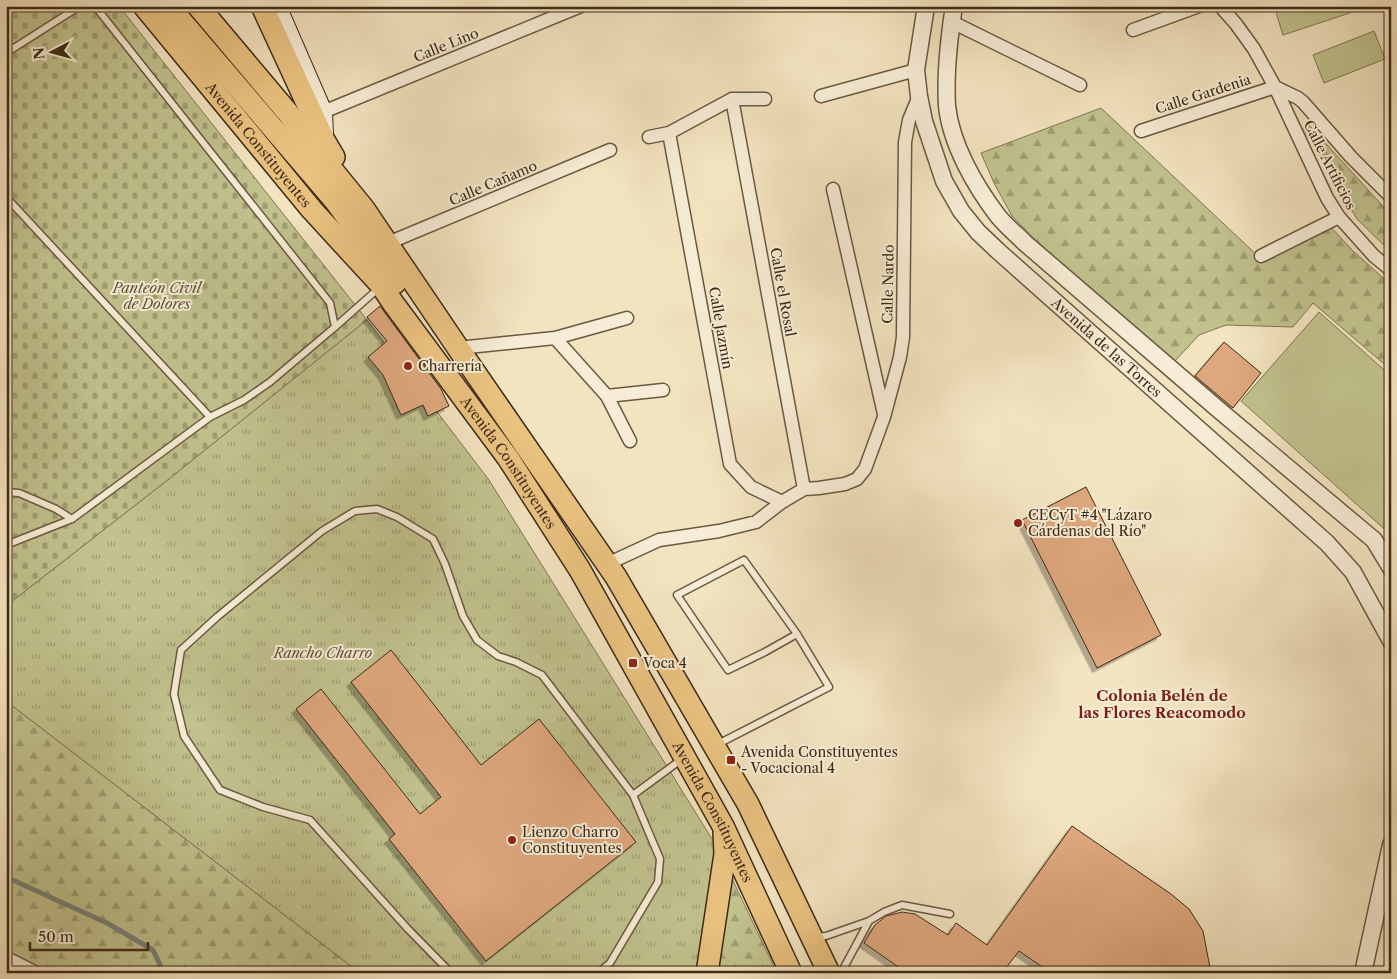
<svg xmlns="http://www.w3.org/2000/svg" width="1397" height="979" font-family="'Libre Caslon Text',serif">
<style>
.green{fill:#c1c28e;stroke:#7f7652}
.forest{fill:url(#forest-firs);stroke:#7f7652}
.cemetery{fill:url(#cemetery-stones);stroke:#7f7652}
.park{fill:url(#park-tufts);stroke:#7f7652}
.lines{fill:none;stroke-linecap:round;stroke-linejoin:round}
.stream{stroke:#78827a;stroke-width:5}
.building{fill:#dea77d;stroke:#3d2b17;filter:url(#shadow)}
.service-casing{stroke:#6a5941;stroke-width:9}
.minor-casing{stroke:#6a5941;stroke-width:15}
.tertiary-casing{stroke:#6a5941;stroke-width:19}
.secondary-casing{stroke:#3d2b17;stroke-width:20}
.trunk-casing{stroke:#3d2b17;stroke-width:24}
.service{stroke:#f7edd6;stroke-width:6}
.minor{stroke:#f7edd6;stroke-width:12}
.tertiary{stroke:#f7edd6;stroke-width:16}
.secondary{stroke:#f7edd6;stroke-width:18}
.trunk{stroke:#eac280;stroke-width:21}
.poi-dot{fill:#8f2418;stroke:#f7edd6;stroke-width:2}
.labels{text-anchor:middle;stroke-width:4;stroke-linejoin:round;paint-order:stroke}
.street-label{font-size:14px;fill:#3d2b17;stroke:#f7edd6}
.park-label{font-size:14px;font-style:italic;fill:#5e5135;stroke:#f7edd6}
.poi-label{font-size:14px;fill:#3d2b17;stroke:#f7edd6;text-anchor:start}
.neighbourhood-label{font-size:15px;font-weight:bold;fill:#7a1f14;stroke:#f7edd6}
</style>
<defs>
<pattern id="forest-firs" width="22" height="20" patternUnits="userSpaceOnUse" patternTransform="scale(1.25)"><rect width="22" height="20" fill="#c1c28e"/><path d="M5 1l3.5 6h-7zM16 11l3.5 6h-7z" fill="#9e9e73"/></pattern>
<pattern id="cemetery-stones" width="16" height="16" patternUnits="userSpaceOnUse" patternTransform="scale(1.25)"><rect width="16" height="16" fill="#c1c28e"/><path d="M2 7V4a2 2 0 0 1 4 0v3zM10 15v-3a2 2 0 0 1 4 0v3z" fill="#9e9e73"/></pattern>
<pattern id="park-tufts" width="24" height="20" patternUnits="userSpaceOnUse" patternTransform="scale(1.25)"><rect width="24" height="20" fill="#c1c28e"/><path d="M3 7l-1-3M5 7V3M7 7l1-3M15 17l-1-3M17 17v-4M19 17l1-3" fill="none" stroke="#9e9e73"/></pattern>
<filter id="shadow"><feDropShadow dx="-4.5" dy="4.5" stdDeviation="0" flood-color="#0004"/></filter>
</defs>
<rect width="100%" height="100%" fill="#f3e4c0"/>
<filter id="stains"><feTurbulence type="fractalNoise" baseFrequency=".004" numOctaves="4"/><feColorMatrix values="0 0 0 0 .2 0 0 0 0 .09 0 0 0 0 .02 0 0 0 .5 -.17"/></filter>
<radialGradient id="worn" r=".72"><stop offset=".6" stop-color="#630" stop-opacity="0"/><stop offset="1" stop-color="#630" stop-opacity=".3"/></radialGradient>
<path class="green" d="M1274,6H1371L1283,35Z
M1374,31L1385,59L1324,83L1313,55Z
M1319,312L1391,376V535L1241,401Z"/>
<path class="forest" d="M1101,108L1260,258L1328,224L1352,250L1391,285V370L1313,303L1293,327L1226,325L1199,335L1174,362L1041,246L1012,216L994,183L981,153Z
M1308,124L1391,215V252L1357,219L1303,128Z
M6,701L360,973H6Z
M717,847L777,973H697Z"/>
<path class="cemetery" d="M6,6H119L367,320L169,479L6,606Z"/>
<path class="park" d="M367,320L489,480L717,847L697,973H360L6,701V606L169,479Z"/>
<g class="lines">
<path class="stream" d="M6,877L107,923L153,950L164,973"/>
</g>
<path class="building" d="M380,306L441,389L449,406L428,416L423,405L401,415L383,375L368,357L387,341L367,317Z
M1224,342L1261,373L1233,408L1195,376Z
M1086,487L1161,635L1097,668L1022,520Z
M391,650L481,765L539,719L636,842L486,961L389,839L395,834L296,709L321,689L420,814L441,797L351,682Z
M1072,826L1171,894L1189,909L1203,931L1211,973H1051L1019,951L1002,973H907L864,943L875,925L886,916L902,912L915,914L948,935L956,923L987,945Z"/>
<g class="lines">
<defs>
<path id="service" d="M6,53L80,6
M6,197L210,417
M335,327L379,288
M6,492L19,493L56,509L72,519
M6,545L72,519L210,417L244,400L270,382L335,327L330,303L95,6
M718,744L829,687L797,634L744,560L677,595L728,670L765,652L797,634
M816,937L826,936L869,921L884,912L902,905L950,914
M451,973L407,928L310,820L263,807L220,790L184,736L174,694L181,650L217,617L322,531L355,511L377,509L397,517L433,539L445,564L463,616L477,640L498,656L516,662L542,675L633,795L682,759
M598,973L610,963L658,882L660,859L633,795
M841,973L869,921"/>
<path id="minor" d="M1220,6L1236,24L1254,49L1275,87L1327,198L1339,217L1374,256L1391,270
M952,22L1080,85
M1133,30L1199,6
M821,96L916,70
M732,99L804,489
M323,112L581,6
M1141,131L1275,87L1298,98L1303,102L1351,157L1391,197
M669,133L730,464L751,487L782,502
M649,137L669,133L732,99H765
M833,189L884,414
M388,243L610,150
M1261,256L1339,217
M555,338L607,396L630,441
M458,348L555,338L627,318
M607,396L663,390
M607,564L659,540L719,531L756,522L782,502L804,489L819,488L845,484L857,479L865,469L884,417L900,357L903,337L905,142L909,120L919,96"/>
<g id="tertiary">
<path id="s1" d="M926,6L916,70L919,96L924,121L944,181L961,211L978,232L998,251L1327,543L1353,572L1391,641"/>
<path d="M954,6C949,38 945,73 947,106C951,144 975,186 998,216C1006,226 1016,234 1025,243L1219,410L1374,540L1391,568"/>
<path d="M6,960L32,973"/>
<path d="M1363,973L1391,845"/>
</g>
<path id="secondary" d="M277,6L323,112L324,135"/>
<g id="trunk">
<path id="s2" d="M144,6L312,210L381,285L393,303L508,458L580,570L723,826L791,973"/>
<path d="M170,6L177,16L336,202L395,283"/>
<path d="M198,6L288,113L303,134L364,209L458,348L616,577L748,804L829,973"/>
<path d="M262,6L324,140L334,157"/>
<path d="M707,973L725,854L724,833"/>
</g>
</defs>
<use href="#service" class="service-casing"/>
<use href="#minor" class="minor-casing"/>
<use href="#tertiary" class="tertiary-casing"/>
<use href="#secondary" class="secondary-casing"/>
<use href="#trunk" class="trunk-casing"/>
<use href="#service" class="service"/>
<use href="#minor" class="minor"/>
<use href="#tertiary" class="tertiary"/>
<use href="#secondary" class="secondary"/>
<use href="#trunk" class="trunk"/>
</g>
<g class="poi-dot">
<circle cx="408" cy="366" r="5"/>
<circle cx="1018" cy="523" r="5"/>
<rect x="628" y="658" width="10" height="10" rx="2.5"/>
<rect x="726" y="755" width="10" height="10" rx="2.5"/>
<circle cx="512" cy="840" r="5"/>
</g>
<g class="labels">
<g class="street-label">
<text transform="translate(446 45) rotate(-22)" y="5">Calle Lino</text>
<text transform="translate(1203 94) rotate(-18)" y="5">Calle Gardenia</text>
<text dy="5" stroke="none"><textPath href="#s2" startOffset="180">Avenida Constituyentes</textPath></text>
<text transform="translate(1330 165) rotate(63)" y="5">Calle Artificios</text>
<text transform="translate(493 183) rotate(-23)" y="5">Calle Cañamo</text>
<text transform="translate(888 284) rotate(-89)" y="5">Calle Nardo</text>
<text transform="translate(783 292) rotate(80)" y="5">Calle el Rosal</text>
<text transform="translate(721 328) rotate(80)" y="5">Calle Jazmín</text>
<text dy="5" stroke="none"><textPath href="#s1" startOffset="414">Avenida de las Torres</textPath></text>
<text dy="5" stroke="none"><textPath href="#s2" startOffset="585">Avenida Constituyentes</textPath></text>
<text dy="5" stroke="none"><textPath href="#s2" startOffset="990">Avenida Constituyentes</textPath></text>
</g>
<g class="park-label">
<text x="157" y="293">Panteón Civil<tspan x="157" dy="16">de Dolores</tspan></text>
<text x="323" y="658">Rancho Charro</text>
</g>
<g class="poi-label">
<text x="418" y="371">Charrería</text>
<text x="1028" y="520">CECyT #4 "Lázaro<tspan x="1028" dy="16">Cárdenas del Río"</tspan></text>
<text x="643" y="668">Voca 4</text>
<text x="741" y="757">Avenida Constituyentes<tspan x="741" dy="16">- Vocacional 4</tspan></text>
<text x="522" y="837">Lienzo Charro<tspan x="522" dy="16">Constituyentes</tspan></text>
</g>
<g class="neighbourhood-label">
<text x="1162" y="701">Colonia Belén de<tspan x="1162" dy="17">las Flores Reacomodo</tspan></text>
</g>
</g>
<rect width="1397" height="979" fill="none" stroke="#f3e4c0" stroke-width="25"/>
<rect x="8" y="8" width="1382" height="964" fill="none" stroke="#3d2b17" stroke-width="2.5"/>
<rect x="12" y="12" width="1372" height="954" fill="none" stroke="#3d2b17"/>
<g transform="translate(52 52) rotate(264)" stroke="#f7edd6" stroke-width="4" paint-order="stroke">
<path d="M0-4L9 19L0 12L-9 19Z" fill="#3d2b17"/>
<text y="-8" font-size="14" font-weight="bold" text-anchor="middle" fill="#3d2b17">N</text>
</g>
<path d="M30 942v8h118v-8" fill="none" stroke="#3d2b17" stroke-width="2.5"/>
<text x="38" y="942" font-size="15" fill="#3d2b17" stroke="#f7edd6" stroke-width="4" paint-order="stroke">50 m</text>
<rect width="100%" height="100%" filter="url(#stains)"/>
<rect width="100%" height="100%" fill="url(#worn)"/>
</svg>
